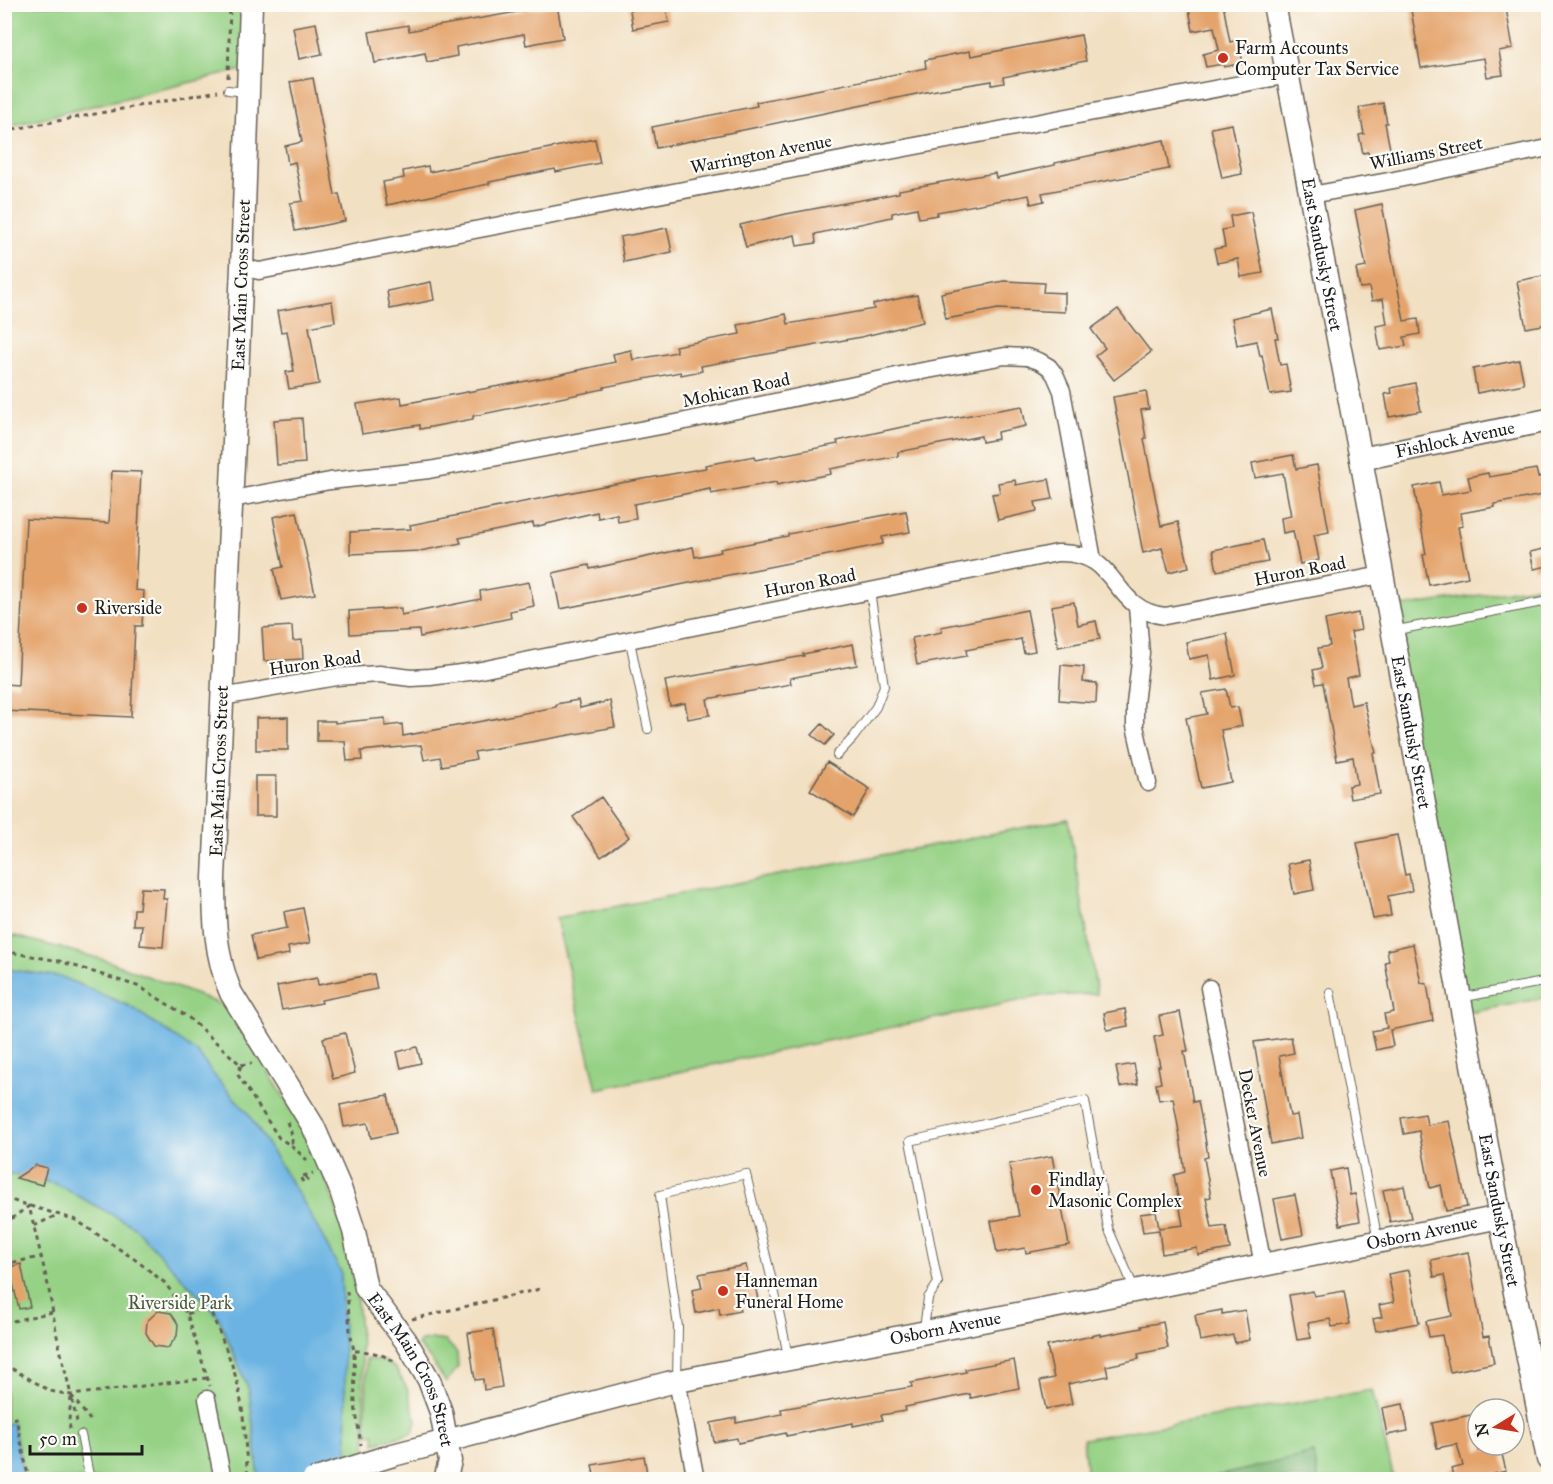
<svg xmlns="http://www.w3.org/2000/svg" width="1553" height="1484" font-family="'IM FELL Great Primer',serif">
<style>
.green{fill:#96d185;stroke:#597650;stroke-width:1.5}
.forest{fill:#78b372;stroke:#4a6847;stroke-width:1.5}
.water{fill:#6ab3e2;stroke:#43687f;stroke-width:1.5}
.building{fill:#e4a36b}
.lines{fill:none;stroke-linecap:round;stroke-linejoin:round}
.lane-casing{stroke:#676156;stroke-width:10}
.street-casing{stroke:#676156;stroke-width:19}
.secondary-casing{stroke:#676156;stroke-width:25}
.path{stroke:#676156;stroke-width:3;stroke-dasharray:4.5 4.5;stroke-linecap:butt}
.lane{stroke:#fff;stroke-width:8}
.street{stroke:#fff;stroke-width:16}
.secondary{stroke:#fff;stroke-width:22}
.secondary-bridge-casing{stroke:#676156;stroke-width:25;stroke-linecap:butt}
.secondary-bridge{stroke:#fff;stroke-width:22}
.poi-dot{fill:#c8321e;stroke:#fdfcf7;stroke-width:2}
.labels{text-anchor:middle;stroke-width:4.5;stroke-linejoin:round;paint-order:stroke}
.poi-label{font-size:18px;fill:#1c1c1c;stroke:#fdfcf7;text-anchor:start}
.street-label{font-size:18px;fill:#1c1c1c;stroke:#fdfcf7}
.park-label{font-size:18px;fill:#475b41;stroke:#fdfcf7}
</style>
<rect width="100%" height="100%" fill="#fdfcf7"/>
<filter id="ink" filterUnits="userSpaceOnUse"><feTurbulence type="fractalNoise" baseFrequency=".0167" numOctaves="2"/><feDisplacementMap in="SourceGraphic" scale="12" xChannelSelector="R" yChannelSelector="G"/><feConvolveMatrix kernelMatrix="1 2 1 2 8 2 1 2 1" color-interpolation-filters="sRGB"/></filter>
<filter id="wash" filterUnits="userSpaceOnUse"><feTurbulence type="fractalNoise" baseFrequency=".008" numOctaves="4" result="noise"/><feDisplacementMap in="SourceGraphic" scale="24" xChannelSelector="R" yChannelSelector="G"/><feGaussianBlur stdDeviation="1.35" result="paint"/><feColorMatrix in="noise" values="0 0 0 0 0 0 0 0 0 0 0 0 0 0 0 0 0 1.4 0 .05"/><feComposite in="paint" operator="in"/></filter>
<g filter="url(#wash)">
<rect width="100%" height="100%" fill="#f2e0c3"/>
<path class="green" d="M4,5H243L242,70L5,127Z
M1548,585V997L1463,1014L1388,609Z
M1068,819L1097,994L1042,996L597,1089L556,918Z
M4,933L105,960L223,1005L232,1015C255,1052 281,1089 302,1128C328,1178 348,1236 356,1293C365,1355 361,1417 370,1479H5Z
M431,1339L446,1341L457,1353L458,1367L446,1383L432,1361L418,1345L419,1342Z
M366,1359L384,1361L395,1368L407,1388L416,1420L413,1433L375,1443L374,1434L366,1435Z
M1372,1390L1394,1479H1318L1314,1454L1206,1479H1087L1083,1439Z"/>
<path class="forest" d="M1314,1453L1318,1479H1206Z"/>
<path class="water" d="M5,969L62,977L131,1007L198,1053L213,1074L248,1113L304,1203L341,1272L348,1465L351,1479H259L249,1390L218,1316L133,1226L56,1184L5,1173Z
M13,1423L24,1479H5V1424Z"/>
<g id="blocks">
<path class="building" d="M629,4H665L669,22L633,29Z
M1188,4H1223L1230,42L1238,40L1243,63L1224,67L1223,64L1206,67L1203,54L1219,50L1214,27L1193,31Z
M1410,4H1485L1486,11L1506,8L1513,48L1499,51L1503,75L1487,77L1484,58L1421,68Z
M557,5L563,38L526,45L524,34L456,47L457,56L427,62L425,53L375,63L369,32L408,25L409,31Z
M316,23L322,54L299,59L293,27Z
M1081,35L1086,61L1003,77L1004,83L992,85V81L931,91L656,148L652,127L757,106L756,102L926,68L925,60L970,51L971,56Z
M313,78L335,195L339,194L345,221L295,231L290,203L303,201L295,162L288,164L285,146L302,142L290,82Z
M1383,103L1387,123H1385L1391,154L1369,159L1368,152L1363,153L1359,135L1364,134L1359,108Z
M1232,124L1242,174L1222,178L1211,128Z
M595,139L600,163L556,172L555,169L489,182V184L387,205L383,182L404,178L403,171L428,166L429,172Z
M1164,140L1169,169L1042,193L1044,201L1031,204L1029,195L937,212V215L919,218L917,208L892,213V217L815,234L816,243L797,246L795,235L746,247L740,225L786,214L899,193V190L942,182L995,173L996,178L1055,165V163Z
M1382,204L1404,321L1418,319L1420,334L1404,337L1406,346L1380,350L1376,326L1387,324L1383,299L1372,301L1369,287L1360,288L1356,269L1366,267L1355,210Z
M1251,212L1263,273L1241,277L1238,259L1217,263L1214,249L1225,247L1222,230L1232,228L1230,216Z
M667,228L672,252L624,262L620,237Z
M1548,275V324L1526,328L1517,281Z
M1004,281L1044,283L1043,292L1065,293V312L998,309L946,319L941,293Z
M431,282L434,300L390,309L387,291Z
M917,295L923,322L861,337L701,366L702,371L681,375L680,372L604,387V389L473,416V419L420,429V425L362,434L357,404L401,397L402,404L548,377L615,362L613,354L631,350L633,360L677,352L675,346L740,334L738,325L786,314L788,324L874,309L873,304Z
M332,301L335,322L309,327L319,384L289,389L286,372L294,371L287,331L281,332L277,311Z
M1118,309L1151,352L1114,380L1095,356L1105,348L1091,329Z
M1272,309L1278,338H1275L1280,365L1286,364L1291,392L1270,395L1262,355L1260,356L1257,341L1237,345L1232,318Z
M1519,360L1524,384L1477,393L1473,369Z
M1415,383L1421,411L1389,417L1385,394L1392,393L1391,388Z
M1146,391L1149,409L1141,410L1146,438L1144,439L1161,526L1178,522L1189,567L1169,572L1162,548L1143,553L1113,397Z
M1022,406L1026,426L997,432L998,439L982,442L981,436L898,452V456L830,469L831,474L777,485L776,482L711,494L710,489L634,504L636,519L618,522L617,514L598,518L597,512L534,527L533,523L459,538L461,543L420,551L350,554V532L411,529L410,525L598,487L706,468L705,465L755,456L756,460L838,444L837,441L907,426Z
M302,418L305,463L277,465L274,420Z
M1293,455L1296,469L1317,465L1329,532L1314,535L1319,560L1300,564L1293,531L1283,533L1281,518L1291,516L1283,473L1255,478L1252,463Z
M1536,469L1538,477L1547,475L1548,494L1494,504V507L1461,513L1463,526L1458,527L1468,577L1429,585L1423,555L1426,554L1414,487L1439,482L1442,495L1471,490L1468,477L1488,473L1489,477Z
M112,471L141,472L135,590L144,591L142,626H135L131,717L4,711V684L18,685L26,519L109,523Z
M1049,479L1053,499L1035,502L1037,511L998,520L992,494L1000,493L998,483L1015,480L1016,485Z
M906,511L910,532L882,537L883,544L560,609L553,573L589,565L590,569L693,547L695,557L721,552L720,549L788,536V534Z
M297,512L315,594L281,600L274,569L283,567L273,517Z
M1263,540L1268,562L1217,571L1213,550Z
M1548,548V566L1534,569L1530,552Z
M529,582L534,606L510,611L511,618L420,637L419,630L350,634L349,611L401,608V615L481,599L480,591Z
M1074,602L1078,625L1096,621L1100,639L1058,647L1051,606Z
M1027,610L1035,651L1024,653L1021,639L966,650L967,656L917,665L912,638L942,632L941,627Z
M1358,613L1361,630L1351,632L1359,675L1346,678L1351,705L1364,702L1376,753H1373L1380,794L1350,799L1348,786L1357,784L1353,757L1337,760L1323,683L1316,684L1313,670L1322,668L1318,648L1330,646L1325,620Z
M292,626L293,641L302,640L303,659L264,661L262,628Z
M1227,634L1235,675L1213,680L1209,655L1189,659L1186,642Z
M853,644L857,665L790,678L791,684L707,699L710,715L688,719L685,703L670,706L665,681L804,656L803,654Z
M1061,665L1084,667L1083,682L1097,683L1096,703L1059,700Z
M1226,689L1230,708L1238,707L1242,726L1221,730L1231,782L1201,788L1186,718L1207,714L1202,693Z
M578,700L580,708L610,701L615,727L474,752L476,759L442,766L440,757L424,760L421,745L361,751L362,760L347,761L345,741H317V721H335V723L385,718V726L402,724L403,736L556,707V704Z
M288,717V750H256V718Z
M822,724L834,735L825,745L812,735Z
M827,762L870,789L853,817L810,790Z
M255,776H276V816H255Z
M601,797L629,837L601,857L573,817Z
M1397,835L1405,875L1409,874L1412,891L1388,896L1391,916L1373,919L1357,843Z
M1309,860L1314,890L1294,894L1288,864Z
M141,888L164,889L163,899H167L163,947L140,945L142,925H133L134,909H139Z
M303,908L310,943L288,947L289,954L256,960L251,935L287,928L284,912Z
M1413,944L1421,983L1427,984L1433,1021L1390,1030L1393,1046L1376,1050L1372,1031L1387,1028L1384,1014L1394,1012L1385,962L1389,961L1387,950Z
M374,974L377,989L321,1000L322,1003L282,1010L277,986L317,978L318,985Z
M1125,1009L1128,1026L1107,1030L1104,1013Z
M1180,1012L1188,1051H1184L1193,1102L1198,1101L1205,1137L1208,1157L1204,1158L1211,1197L1206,1198L1212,1228L1226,1226L1230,1249L1198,1255L1197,1248L1162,1254L1159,1230L1143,1232L1140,1214L1156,1212L1159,1228L1183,1225L1174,1175L1185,1172L1180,1137L1173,1098L1159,1100L1156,1084L1161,1083L1158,1066H1160L1154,1037L1163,1035L1159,1016Z
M345,1033L355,1073L333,1079L323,1038Z
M1291,1037L1294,1053L1279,1056L1290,1116L1297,1115L1301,1138L1271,1144L1254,1042Z
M417,1047L421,1063L401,1068L397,1052Z
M1134,1064L1138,1084L1120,1087L1116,1067Z
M388,1095L396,1133L371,1138L368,1123L344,1127L340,1105Z
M1425,1114L1427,1125L1449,1121L1467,1207L1446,1211L1441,1185L1430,1188L1419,1131L1404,1134L1401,1118Z
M1052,1156L1069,1245L1026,1253L1025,1248L997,1253L991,1221L1019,1216L1009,1164Z
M36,1165L47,1168L42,1185L16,1178Z
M1346,1168L1350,1195L1355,1194L1360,1221L1340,1225L1330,1171Z
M1404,1186L1411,1218L1390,1222L1383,1190Z
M1295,1195L1303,1235L1282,1239L1274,1199Z
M1468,1252L1483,1337L1489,1336L1494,1363L1450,1372L1442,1335L1429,1337L1426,1321L1452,1316L1444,1275L1434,1277L1431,1260Z
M21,1264L30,1307L19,1309L9,1267Z
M746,1265L749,1280L754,1279L758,1300L738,1304L740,1311L720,1315L719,1308L696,1313L692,1290L702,1288L699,1274Z
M1409,1270L1419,1323L1376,1331L1373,1319L1382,1317L1379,1305L1394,1302L1388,1274Z
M1313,1291L1314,1296L1344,1291L1350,1324L1332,1327L1330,1319L1308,1323L1311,1338L1297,1340L1289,1295Z
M1222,1310V1314L1245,1310L1250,1340L1235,1343L1233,1335L1200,1341L1195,1315Z
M158,1311L171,1313L178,1324L177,1336L168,1348L154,1346L146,1333L147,1321Z
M1163,1322L1168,1348L1138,1354L1139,1359L1106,1366L1108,1376L1068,1384L1072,1404L1046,1409L1040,1381L1054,1378L1047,1346L1100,1334V1336L1142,1328L1141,1326Z
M493,1329L502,1387L484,1390L483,1379L475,1380L468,1333Z
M1014,1360L1019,1388L971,1398L970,1394L905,1407L906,1411L881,1415L883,1420L853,1426V1423L786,1436V1433L738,1443L737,1438L714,1442L711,1423L736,1418V1423L782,1414L781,1409L912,1387L911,1383L966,1372L965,1369Z
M1403,1404L1408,1431L1387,1435L1382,1408Z
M1471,1415L1478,1451L1500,1446L1506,1471L1480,1477L1481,1479H1454L1451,1469L1463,1466L1457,1444L1437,1448L1432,1423Z
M644,1456L648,1479H595L592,1465Z"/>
</g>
</g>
<g filter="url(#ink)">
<use href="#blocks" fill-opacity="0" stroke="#676156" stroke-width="1.5"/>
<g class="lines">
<defs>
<path id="lane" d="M228,90L245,92
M1392,631L1548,601
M630,641L648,729
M837,755L853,738L876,707L884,686L870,591
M1330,992L1378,1241
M1460,998L1548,981
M924,1329L928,1298L938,1283L910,1141L1085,1101L1108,1228L1134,1288
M677,1381L678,1327L660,1195L746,1174C760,1236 778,1296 788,1358
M81,1435L90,1480"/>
<path id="street" d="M1311,195L1394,180L1548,148
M242,267L259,271L1288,75
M232,499L330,481L429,470L676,423L906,374L1005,356L1027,357L1039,361L1049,367L1055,375L1062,391L1093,560
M1137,607L1141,653L1135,704V726L1148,783
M222,697L336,677L379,674L411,678L430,677L476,671L1057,553C1121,550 1109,610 1165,616L1382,575
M1209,988L1263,1265
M677,1381L696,1480
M207,1399L223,1480"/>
<g id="secondary">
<path id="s1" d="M251,4L242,267L214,878C214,918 215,956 231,993L313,1126L340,1188L354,1231L366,1288L406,1341L429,1380L441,1412L450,1461L445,1480"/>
<path id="s2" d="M1274,4L1361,459L1500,1217L1548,1459"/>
<path id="s3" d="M1361,459L1548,420"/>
<path id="s4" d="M393,1455L668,1383L1154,1287L1500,1217"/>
</g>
</defs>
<use href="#lane" class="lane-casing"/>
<use href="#street" class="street-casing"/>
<use href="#secondary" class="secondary-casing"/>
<path class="path" d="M228,78L230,4
M4,131L218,91
M4,951L59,961L140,987L188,1017L241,1065L238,1075L279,1138L292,1146L307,1160
M241,1065L252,1063
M287,1122L292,1135V1146
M306,1177L308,1180L303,1182L300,1177L313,1173
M4,1198L76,1220L137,1261L165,1283L187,1314L210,1386
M4,1224L29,1206L48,1285L57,1336L71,1395L90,1420
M34,1226L57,1215
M4,1264L41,1257
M347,1291L350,1331L354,1351L355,1405L361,1445
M187,1314L199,1309L211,1312C220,1335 231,1358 237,1382C245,1413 245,1447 248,1480
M412,1319L540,1289
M4,1323L53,1312
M355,1351C371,1351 383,1354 397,1363
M4,1364L50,1391L71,1395L207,1378
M72,1400L78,1426
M4,1420L16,1418L29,1480
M70,1429L69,1420L71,1397"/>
<use href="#lane" class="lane"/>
<use href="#street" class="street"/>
<use href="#secondary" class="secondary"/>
<defs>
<path id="secondary-bridge" d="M313,1480L393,1455"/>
</defs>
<use href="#secondary-bridge" class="secondary-bridge-casing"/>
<use href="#secondary-bridge" class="secondary-bridge"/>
</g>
</g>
<g class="poi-dot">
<circle cx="1223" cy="58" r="6"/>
<circle cx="82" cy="608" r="6"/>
<circle cx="1036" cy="1190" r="6"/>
<circle cx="723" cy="1291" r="6"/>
</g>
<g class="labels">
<g class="poi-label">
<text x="1235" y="54">Farm Accounts<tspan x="1235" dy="21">Computer Tax Service</tspan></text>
<text x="94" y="614">Riverside</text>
<text x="1048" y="1186">Findlay<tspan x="1048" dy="21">Masonic Complex</tspan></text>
<text x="735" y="1287">Hanneman<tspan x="735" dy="21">Funeral Home</tspan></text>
</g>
<g class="street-label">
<text transform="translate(1426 153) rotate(-11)" y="6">Williams Street</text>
<text transform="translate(761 154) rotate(-11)" y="6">Warrington Avenue</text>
<text dy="6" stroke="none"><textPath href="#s2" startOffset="255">East Sandusky Street</textPath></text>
<text transform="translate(241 285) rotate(-88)" y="6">East Main Cross Street</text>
<text transform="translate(736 390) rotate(-12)" y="6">Mohican Road</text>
<text dy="6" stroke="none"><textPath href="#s3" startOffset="96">Fishlock Avenue</textPath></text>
<text transform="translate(1300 571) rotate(-11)" y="6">Huron Road</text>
<text transform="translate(810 583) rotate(-11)" y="6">Huron Road</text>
<text transform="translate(315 663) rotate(-8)" y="6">Huron Road</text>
<text dy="6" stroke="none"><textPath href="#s2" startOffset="741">East Sandusky Street</textPath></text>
<text transform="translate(219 771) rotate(-88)" y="6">East Main Cross Street</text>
<text transform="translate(1255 1123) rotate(79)" y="6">Decker Avenue</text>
<text dy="6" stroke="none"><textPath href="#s2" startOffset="1227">East Sandusky Street</textPath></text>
<text dy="6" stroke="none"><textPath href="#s4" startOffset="1053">Osborn Avenue</textPath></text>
<text dy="6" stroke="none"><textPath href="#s4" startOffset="567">Osborn Avenue</textPath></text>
<text dy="6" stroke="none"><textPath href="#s1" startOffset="1414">East Main Cross Street</textPath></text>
</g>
<g class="park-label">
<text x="180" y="1309">Riverside Park</text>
</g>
</g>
<rect width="1553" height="1484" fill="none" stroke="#fdfcf7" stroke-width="24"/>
<g transform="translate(1496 1427) rotate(259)"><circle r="28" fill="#fdfcf7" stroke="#a3a29f" stroke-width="1.5"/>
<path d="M0-4.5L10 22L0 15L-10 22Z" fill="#c8321e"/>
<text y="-9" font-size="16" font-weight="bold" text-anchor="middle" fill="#1c1c1c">N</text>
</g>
<path d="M30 1445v9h112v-9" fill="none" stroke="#1c1c1c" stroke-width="3"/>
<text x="39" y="1445" font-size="18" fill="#1c1c1c" stroke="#fdfcf7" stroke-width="4.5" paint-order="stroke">50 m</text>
</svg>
